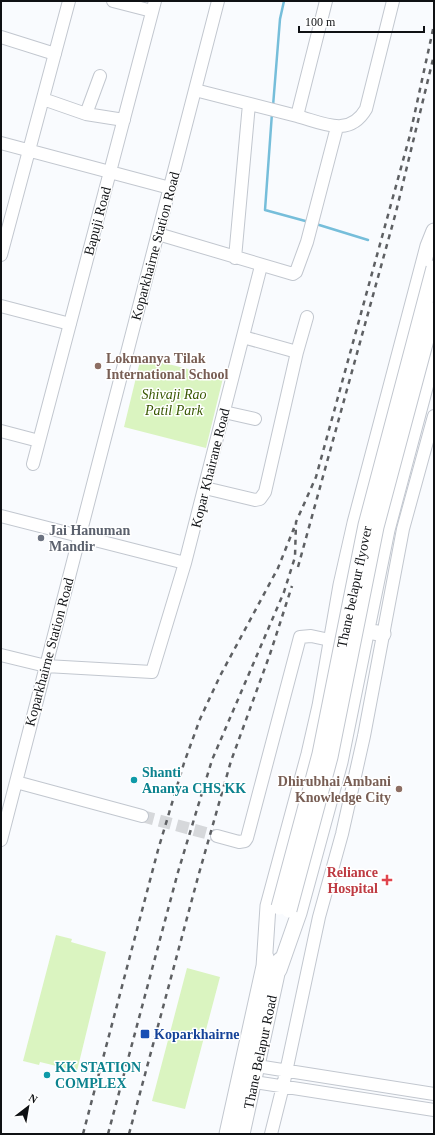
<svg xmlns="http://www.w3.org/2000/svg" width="435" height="1135" font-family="Georgia,serif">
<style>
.green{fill:#daf4c0}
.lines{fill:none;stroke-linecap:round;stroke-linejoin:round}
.stream{stroke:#76beda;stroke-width:2.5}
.minor-tunnel{stroke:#d6d8db;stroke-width:12;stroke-dasharray:12 6;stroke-linecap:butt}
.minor-casing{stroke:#c2c7cf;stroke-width:14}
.major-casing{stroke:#c2c7cf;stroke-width:17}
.minor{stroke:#fff;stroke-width:12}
.major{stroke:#fff;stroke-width:15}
.rail{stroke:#5e6063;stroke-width:2.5;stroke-dasharray:5 5;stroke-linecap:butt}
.major-bridge-casing{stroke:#c2c7cf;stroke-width:17;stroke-linecap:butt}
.major-bridge{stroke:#fff;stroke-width:15}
.education-dot{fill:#8d6e63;stroke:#fff;stroke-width:1.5}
.worship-dot{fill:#6b7280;stroke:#fff;stroke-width:1.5}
.culture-dot{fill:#0f9aa8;stroke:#fff;stroke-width:1.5}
.health-dot{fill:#e0444e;stroke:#fff;stroke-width:1.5}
.transit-dot{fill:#1a4fb4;stroke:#fff;stroke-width:1.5}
.labels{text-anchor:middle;stroke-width:3;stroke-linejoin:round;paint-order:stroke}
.street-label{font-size:14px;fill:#0f1114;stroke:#fff}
.education-label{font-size:14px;font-weight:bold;fill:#785e54;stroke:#fff;text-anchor:start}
.park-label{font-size:14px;font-style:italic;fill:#385700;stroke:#fff}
.worship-label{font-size:14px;font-weight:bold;fill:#5b616d;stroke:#fff;text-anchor:start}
.culture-label{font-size:14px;font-weight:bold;fill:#0d838f;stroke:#fff;text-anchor:start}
.health-label{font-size:14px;font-weight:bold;fill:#be3a42;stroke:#fff;text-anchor:end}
.transit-label{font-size:14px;font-weight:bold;fill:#164399;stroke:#fff;text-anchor:start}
</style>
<rect width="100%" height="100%" fill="#f9fbfe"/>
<path class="green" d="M141,357L223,378L206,448L124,427Z
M56,935L72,939L71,942L106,952L77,1071L40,1062L39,1065L23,1061Z
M187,968L220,977L185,1109L152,1101Z"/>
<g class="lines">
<path class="stream" d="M273,106L280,19L284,1
M272,113L265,210L309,222
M316,224L368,240"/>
<path class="minor-tunnel" d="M142,816L217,836"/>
<defs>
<path id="minor" d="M113,1L152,11
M326,1L297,116C323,123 349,138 366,109L393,1
M1,37L55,54
M195,90L297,116
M43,99L86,114L124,120
M86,114L100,76
M1,143L170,188
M158,234L293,274L296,272L307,242L337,127
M1,255L69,1
M235,258L249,104
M1,306L70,324
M297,352L307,317
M224,412L255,419
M1,431L39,441
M33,464L155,1
M205,488L255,500L260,499L265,492L297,352L243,337
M1,516L185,563L261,266
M1,655L46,666L152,672L185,563
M16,782L142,816
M217,836L239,842L245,841L247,838L300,637L311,636L339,642
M1,840L218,1
M257,1066L434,1094
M254,1082L434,1110
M271,1134L283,1086L319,917L342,834L364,736L403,529L434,416"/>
<path id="major" d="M357,629L383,634
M264,967L268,906L309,754L320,706L341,585L355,523L428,246L434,231
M279,970L299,913L340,762L387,530L434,354
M227,1134L266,957
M242,1134L280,960"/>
</defs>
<use href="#minor" class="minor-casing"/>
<use href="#major" class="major-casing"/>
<use href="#minor" class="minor"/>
<use href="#major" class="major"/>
<path class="rail" d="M298,567L396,212L434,55
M83,1134L158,850L184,763L200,719L220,676L278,568L294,528
M108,1134L178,872L212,760L284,592L295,557L296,522L316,477L410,135L434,25
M129,1134L198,877L231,761L270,654L292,586"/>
<defs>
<path id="major-bridge" d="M279,907L320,754L366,525L434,268
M289,910L330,757L376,527L434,310"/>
</defs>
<use href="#major-bridge" class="major-bridge-casing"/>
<use href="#major-bridge" class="major-bridge"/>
</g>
<g class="education-dot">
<circle cx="98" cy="366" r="4"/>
<circle cx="399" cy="789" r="4"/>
</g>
<circle class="worship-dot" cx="41" cy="538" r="4"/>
<g class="culture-dot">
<circle cx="134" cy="780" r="4"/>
<circle cx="47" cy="1075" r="4"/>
</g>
<path class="health-dot" d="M385 874h4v4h4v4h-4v4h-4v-4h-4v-4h4z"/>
<rect class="transit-dot" x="140" y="1029" width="10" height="10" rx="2"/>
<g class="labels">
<g class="street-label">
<text transform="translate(97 221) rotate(-75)" y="5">Bapuji Road</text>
<text transform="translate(155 246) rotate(-75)" y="5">Koparkhairne Station Road</text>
<text transform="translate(210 468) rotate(-76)" y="5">Kopar Khairane Road</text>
<text transform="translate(354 587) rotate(-78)" y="5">Thane belapur flyover</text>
<text transform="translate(49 652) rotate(-75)" y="5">Koparkhairne Station Road</text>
<text transform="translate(260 1052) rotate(-78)" y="5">Thane Belapur Road</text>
</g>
<g class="education-label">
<text x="106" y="363">Lokmanya Tilak<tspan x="106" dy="16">International School</tspan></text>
<text x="391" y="786" text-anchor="end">Dhirubhai Ambani<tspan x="391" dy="16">Knowledge City</tspan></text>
</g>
<g class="park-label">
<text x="174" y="399">Shivaji Rao<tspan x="174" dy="16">Patil Park</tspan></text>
</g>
<g class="worship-label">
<text x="49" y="535">Jai Hanuman<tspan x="49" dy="16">Mandir</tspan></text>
</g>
<g class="culture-label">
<text x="142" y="777">Shanti<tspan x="142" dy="16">Ananya CHS KK</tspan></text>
<text x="55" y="1072">KK STATION<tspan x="55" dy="16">COMPLEX</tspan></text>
</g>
<g class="health-label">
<text x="378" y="877">Reliance<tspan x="378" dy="16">Hospital</tspan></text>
</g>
<g class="transit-label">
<text x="154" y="1039">Koparkhairne</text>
</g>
</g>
<rect width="435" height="1135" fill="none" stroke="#0f1114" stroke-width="4"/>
<g transform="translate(28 1107) rotate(31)" stroke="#ffffff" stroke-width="3" paint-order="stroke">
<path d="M0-3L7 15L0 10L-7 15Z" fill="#0f1114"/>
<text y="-6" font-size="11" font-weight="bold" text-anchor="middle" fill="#0f1114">N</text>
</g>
<path d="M299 26v6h125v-6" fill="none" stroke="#0f1114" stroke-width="2"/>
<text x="305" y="26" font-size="12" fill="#0f1114" stroke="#ffffff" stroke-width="3" paint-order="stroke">100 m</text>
</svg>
